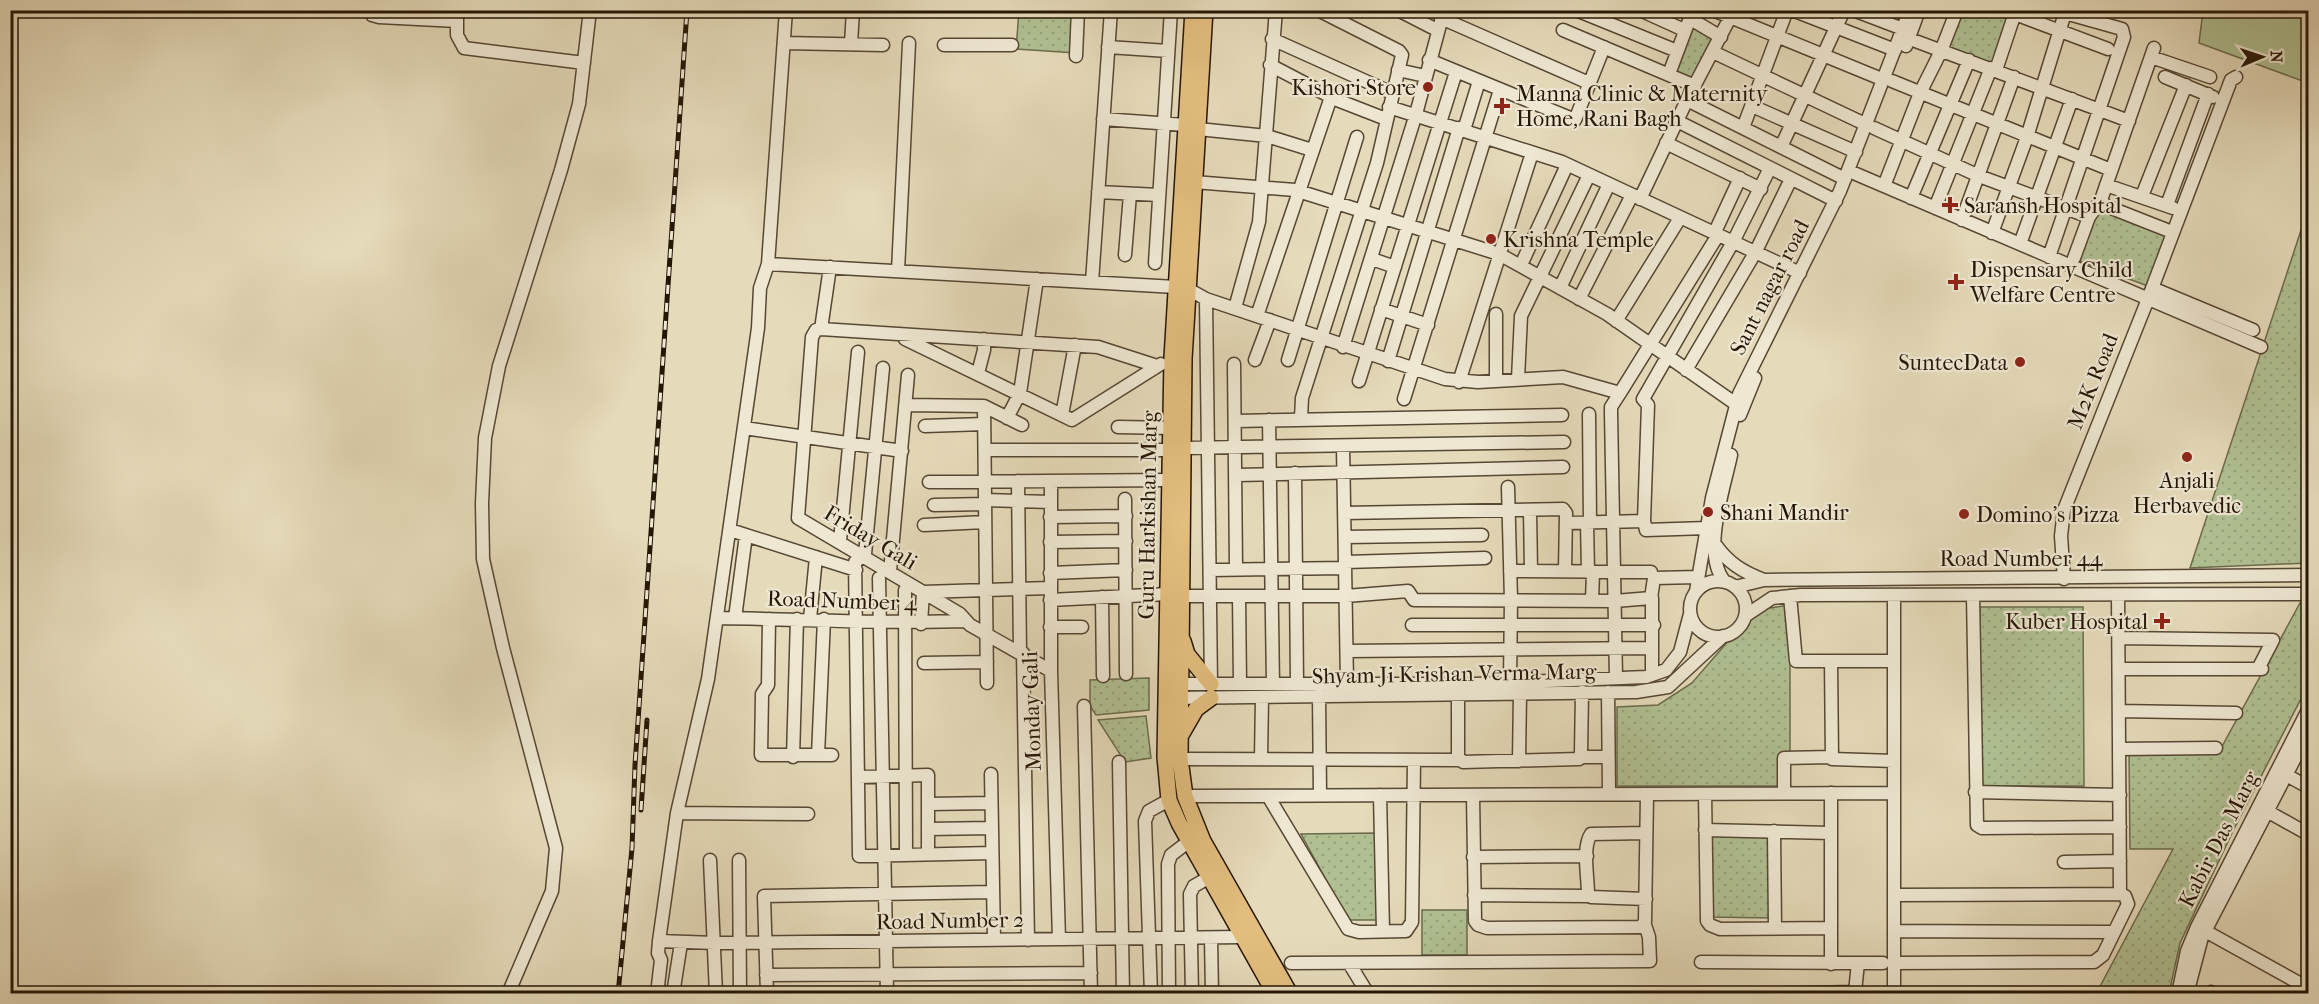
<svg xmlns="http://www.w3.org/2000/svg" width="2319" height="1004" font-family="'IM FELL French Canon',serif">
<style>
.park{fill:url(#park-dots);stroke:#6b6b4c;stroke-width:1.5}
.pitch{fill:#b0c093;stroke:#6b6b4c;stroke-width:1.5}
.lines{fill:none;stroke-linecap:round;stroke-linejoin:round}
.minor-casing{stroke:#564733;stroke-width:15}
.major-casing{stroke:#261606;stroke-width:18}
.minor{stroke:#eee7d2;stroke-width:12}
.major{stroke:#e2bd7d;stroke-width:15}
.rail-casing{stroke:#261606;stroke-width:5}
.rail{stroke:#eee7d2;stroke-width:3;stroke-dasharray:9;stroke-linecap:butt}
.poi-dot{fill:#8f2418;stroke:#eee7d2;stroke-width:2}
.labels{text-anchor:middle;stroke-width:4.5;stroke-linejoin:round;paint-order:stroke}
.poi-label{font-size:22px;fill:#261606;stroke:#eee7d2;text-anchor:start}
.street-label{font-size:22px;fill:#261606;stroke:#eee7d2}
</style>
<defs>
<pattern id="park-dots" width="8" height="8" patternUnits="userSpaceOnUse" patternTransform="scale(1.5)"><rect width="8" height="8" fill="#b0c093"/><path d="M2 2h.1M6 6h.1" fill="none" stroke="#97a47d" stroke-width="1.8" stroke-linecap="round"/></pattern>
</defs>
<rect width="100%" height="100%" fill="#e5daba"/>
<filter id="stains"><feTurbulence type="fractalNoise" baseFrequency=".00333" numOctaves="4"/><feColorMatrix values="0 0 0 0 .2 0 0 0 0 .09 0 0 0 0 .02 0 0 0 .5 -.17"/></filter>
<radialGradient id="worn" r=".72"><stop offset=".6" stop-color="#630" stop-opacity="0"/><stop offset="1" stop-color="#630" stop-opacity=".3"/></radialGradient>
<path class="park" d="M1019,11H1079L1076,53L1016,49Z
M1961,11H2012L1993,65L1948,50Z
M1690,21L1719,38L1695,84L1670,72Z
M2095,208L2167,235L2148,286L2077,260Z
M2308,209V563L2190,568Z
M2300,603H2308V685L2234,829L2180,943L2169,993L2096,994L2173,849H2130L2129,753L2219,752Z
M1790,605V756L1783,786H1617V707L1658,705L1692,683L1755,610Z
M1980,607H2083L2084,786H1981Z
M1149,678V710L1096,715L1090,706V680Z
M1146,716L1151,758L1125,762L1098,720Z
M1712,832H1771V918L1711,917Z
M1377,833L1378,920H1348L1301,834Z
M1422,910H1467V955H1422Z"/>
<path class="pitch" d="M2203,11H2308V83L2199,43Z"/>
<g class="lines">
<defs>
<path id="minor" d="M370,10L372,15L379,17L457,21
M457,10V35L464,48L584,63
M1398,10L1437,30
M1576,10L1677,51
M1640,10L1684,30
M1713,10L1884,80
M1792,10L1895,50
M1853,10L1903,29
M2015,14L2108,49
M1441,18L1589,83
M1689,18L1721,37
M1563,30L1695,86
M1902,36L2129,121
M1272,39L1392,93
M784,43L883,45
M851,44L853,10
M944,45H1012
M1906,46L1919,10
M1108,47L1168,51
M2154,48L2101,200L2106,206L2172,232
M1713,52L1867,125
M1076,56L1078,10
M2151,57L2210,77
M1429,60L1575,120L1604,47
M1270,65L1337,100L1386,119
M1398,70L1425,76
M1996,70L2016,10
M1669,74L1693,10
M2165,77L2213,97
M1892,81L2111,170
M1687,100L1845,179
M1752,106L1856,152
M1389,107L1562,162L1800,273
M1103,119L1185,125
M1677,121L1836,201
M1743,128L1787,10
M1874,128L1979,176L2089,217
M1198,129L1267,136L1312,150
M1464,130L1479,81
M1666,143L1761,189
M1781,147L1844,10
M1849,171L2261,347
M1194,182L1295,190L1499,254L1607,314L1736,404
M2106,185L2173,208
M1884,186L1920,93L1941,51L1957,10
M1098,192L1159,195
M2142,196L2186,85
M1911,198L1969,60
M1640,199L1687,100L1734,10
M2167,205L2208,94
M1935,208L1991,68
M1962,220L2014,77
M1992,233L2027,137L2065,13L2122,29L2124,37L2049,257
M1714,234L1740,178
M2020,244L2072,99
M1125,255L1130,194
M2074,258L2089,217L2101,200
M1372,259L1395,267
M1155,263L1171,10
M768,264L1176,287
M1521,265L1567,165
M898,271L909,43
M1092,282L1111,10
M1560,288L1609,184
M2152,288L2253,330
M1188,289L1206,299L1445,379L1478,382L1563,377L1620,393L1718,235
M1206,299L1211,684
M1579,299L1632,195
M1235,308L1259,222L1276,10
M1381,309L1428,325
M1257,316L1331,97
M1616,321L1680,218
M821,329L830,267
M905,339L1072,420L1161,364
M1343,347L1416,114L1444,10
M1255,360L1270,320
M1288,360L1357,137
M1388,361L1459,128
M1234,364L1236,569
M883,368L865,554L855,562L859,856L992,853
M1686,370L1755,253L1791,179
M978,373L984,350V339
M1518,379L1521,316L1589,175
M1359,381L1456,72
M1496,381V314
M1459,382L1532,153
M1404,399L1500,90
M906,405L984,406L1022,425
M984,406L987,683
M1589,414L1590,522
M1062,415L1075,345
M1740,415L1755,378
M1007,418L1020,393L1037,279
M1301,418L1302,398L1377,163L1402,55L1399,51L1318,10
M1269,420L1273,684
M1236,421L1562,415
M925,426L984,424
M1118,427L1171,428
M744,428L902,451
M1343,446L1347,684
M1182,448L1564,442
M985,450H1171
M1295,473L1297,684
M1237,475L1563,467
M1018,481L1020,652
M1051,481V671L1059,939
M929,482L1170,480
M1508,487L1511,600L1510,682
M1125,499L1126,674
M985,500L1050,502
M934,505L985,504
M1530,510L1531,571
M1344,513L1563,509L1566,513L1565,571
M1050,517L1126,516
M1587,522L1588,572
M1566,523L1644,521
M924,525L985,522
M1707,528L1646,530L1644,521L1648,405L1643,399L1733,242L1770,168
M730,530L856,570
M1345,537L1482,535
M840,541L858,352
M1050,542L1126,541
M1715,544C1728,563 1743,572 1764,580
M1345,562L1485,558
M1210,570L1345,568
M1510,571L1651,572
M890,572L908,375
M1050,573L1126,570
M879,578L887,994
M2064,579L2061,536L2064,510L2148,299L2231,80L2236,77
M1690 609a28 28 0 1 1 56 0a28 28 0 1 1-56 0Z
M1725,582C1701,554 1724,489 1731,455
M1735,587L1764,580L2308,575
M905,590L906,855
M1696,591L1712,498L1739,394L1840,191L1910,10
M923,592L1050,588
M1894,595V994
M1973,595L1977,825L1982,828L2120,827
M2118,595L2120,894
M1180,596H1346L1408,591L1414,600L1615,601L1651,598L1654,578L1698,577
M1239,596L1240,684
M1790,596L1796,661H1894
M1102,597L1103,676
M1050,600L1168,594
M1592,601L1593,572
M1745,616L1772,598L1801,595L2308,594
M717,618C799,619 883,624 965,621
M735,618L746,535
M769,619L768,685L762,694L761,755H832
M810,619L816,557
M921,624L923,592
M1412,625H1654
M1050,627H1082
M2119,638L2273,640L2258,669
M1347,651L1652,648
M1023,653L1028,940
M1831,661L1832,759L1894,761
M924,663L987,662
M2119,669H2262
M1051,671L970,625L960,614L798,518L812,337L816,330L821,329L1098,347L1157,366
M1652,675V598
M1616,678L1611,413V407L1620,393
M1174,684H1475L1646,677L1666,670L1680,652L1690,614
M1608,692L1609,794
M1458,694V757L1463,762L1579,759L1581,753L1582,692
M1319,695L1320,795
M1172,698L1636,692L1668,687L1723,636
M1084,706L1091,994
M2119,711L2236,713
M2119,749L2216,748
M818,755L824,619
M793,757L797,619
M1580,757H1608
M1180,759L1459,760
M1261,759L1262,697
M1519,761L1520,693
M1119,762L1123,994
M2281,772L2308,787
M991,774L994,940
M858,777L928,775V854
M1975,792L2120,795
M1784,793V758L1831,757
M1705,794L1707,921L1710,925L1720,929L1831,928V793
M1380,795L1383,931
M1473,795L1475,921L1478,925L1487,928L1641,927L1645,922L1647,794
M1185,796L1894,793
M1268,796L1348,929L1359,932L1406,931L1412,922L1414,760
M928,804L991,803
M2267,811L2308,834
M677,813L808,814
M928,829L992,828
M1705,830L1831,833
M1774,831L1775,928
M1473,857L1587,856
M710,860L716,994
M739,860L740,994
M2064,862L2120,861
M1474,895L1589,896
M1894,895L2120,894L2125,896L2128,904L2103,955L2094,962L1894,963
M1646,899L1591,897L1588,893C1588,878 1582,847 1591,834L1646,833
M2198,927L2308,988
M1831,928V964
M1894,931L2114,932
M1211,938L1212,994
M659,941L715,943L1242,937
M1701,962L1883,963
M1291,963L1650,961L1649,937L1645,925
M1349,963L1368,994
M766,975L1091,973
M2211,992L2213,994
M508,994L552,891L556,848L503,648L483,559L482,503L485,438L499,366L561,170L579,104L590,10
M657,994L661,960L658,953L659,941L677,813L708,679L758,328L760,288L768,264L786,10
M673,994L681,943
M767,994L764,896L993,892
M1151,994L1145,821L1149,811L1169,800
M1169,994L1168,864L1171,855L1188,842
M1192,994L1190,894L1194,886L1208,878
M1749,994L1855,992L1858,963
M2178,994L2187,951L2197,927L2308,710
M2187,994L2202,937L2308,733"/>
<path id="major" d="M1193,10L1172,358L1165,757L1169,800L1179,823L1275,994
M1205,10L1184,359L1180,759L1185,796L1203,841L1290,994
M1183,641L1187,654L1211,684
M1181,735L1196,709L1211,698"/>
</defs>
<use href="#minor" class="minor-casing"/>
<use href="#major" class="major-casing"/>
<use href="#minor" class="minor"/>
<use href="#major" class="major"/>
<defs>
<path id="rail" d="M641,810L647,720
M618,994L632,848L635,765L687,10"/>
</defs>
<use href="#rail" class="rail-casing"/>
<use href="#rail" class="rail"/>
</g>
<g class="poi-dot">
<circle cx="1428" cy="87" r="6"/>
<path d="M1499 97h6v6h6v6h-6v6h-6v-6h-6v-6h6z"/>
<path d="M1947 196h6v6h6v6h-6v6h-6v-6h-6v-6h6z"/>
<circle cx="1491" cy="239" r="6"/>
<path d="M1953 273h6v6h6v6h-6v6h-6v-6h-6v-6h6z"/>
<circle cx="2020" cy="362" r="6"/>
<circle cx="2187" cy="457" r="6"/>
<circle cx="1708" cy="512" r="6"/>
<circle cx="1964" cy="514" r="6"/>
<path d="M2159 612h6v6h6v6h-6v6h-6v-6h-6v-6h6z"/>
</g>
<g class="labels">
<g class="poi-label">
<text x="1416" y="95" text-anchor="end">Kishori Store</text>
<text x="1516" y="101">Manna Clinic &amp; Maternity<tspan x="1516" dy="25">Home, Rani Bagh</tspan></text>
<text x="1964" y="213">Saransh Hospital</text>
<text x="1503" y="247">Krishna Temple</text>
<text x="1970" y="277">Dispensary Child<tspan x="1970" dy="25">Welfare Centre</tspan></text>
<text x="2008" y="370" text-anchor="end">SuntecData</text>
<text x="2187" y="488" text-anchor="middle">Anjali<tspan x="2187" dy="25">Herbavedic</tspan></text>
<text x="1720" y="520">Shani Mandir</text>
<text x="1976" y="522">Domino’s Pizza</text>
<text x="2148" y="629" text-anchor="end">Kuber Hospital</text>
</g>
<g class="street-label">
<text transform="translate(1769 287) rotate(-63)" y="8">Sant nagar road</text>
<text transform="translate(2092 381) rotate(-68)" y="8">M2K Road</text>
<text transform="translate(1147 515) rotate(-89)" y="8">Guru Harkishan Marg</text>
<text transform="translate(871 537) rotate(31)" y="8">Friday Gali</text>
<text x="2021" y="566">Road Number 44</text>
<text transform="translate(842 600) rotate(2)" y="8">Road Number 4</text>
<text transform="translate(1454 673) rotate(-1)" y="8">Shyam Ji Krishan Verma Marg</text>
<text transform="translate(1031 711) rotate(-92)" y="8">Monday Gali</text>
<text transform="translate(2218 839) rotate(-63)" y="8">Kabir Das Marg</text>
<text transform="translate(950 920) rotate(-1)" y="8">Road Number 2</text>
</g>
</g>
<rect width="2319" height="1004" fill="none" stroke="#e5daba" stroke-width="36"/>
<rect x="12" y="12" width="2295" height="980" fill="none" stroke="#261606" stroke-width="3"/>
<rect x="18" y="18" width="2283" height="968" fill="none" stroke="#261606" stroke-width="1.5"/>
<g transform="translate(2262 57) rotate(88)" stroke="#eee7d2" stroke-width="4.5" paint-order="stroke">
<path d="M0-4.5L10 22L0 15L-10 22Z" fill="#261606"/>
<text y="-9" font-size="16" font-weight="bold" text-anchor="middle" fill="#261606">N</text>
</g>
<rect width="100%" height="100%" filter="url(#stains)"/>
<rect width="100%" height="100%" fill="url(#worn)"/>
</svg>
